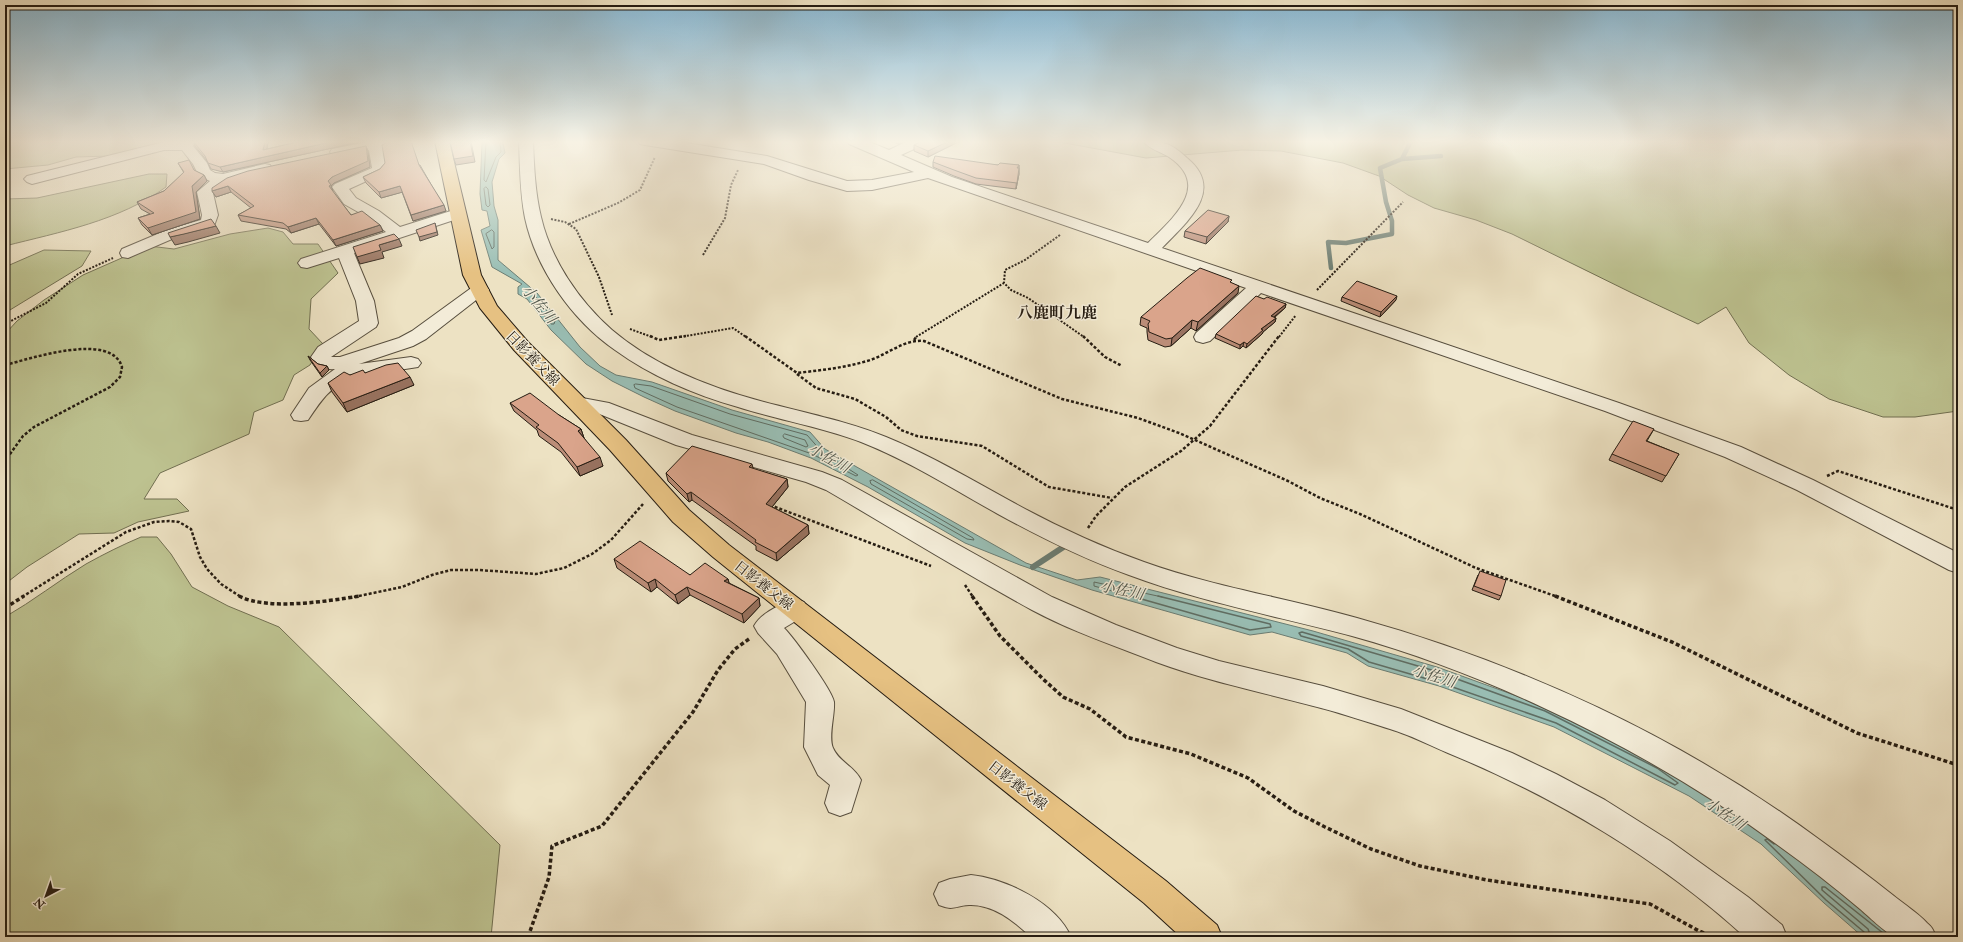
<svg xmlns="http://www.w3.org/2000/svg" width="1963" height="942" font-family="'IM FELL Double Pica','Noto Serif JP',serif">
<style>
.green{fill:#bdc290;stroke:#716f51}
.water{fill:#99beb4;stroke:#6b7d73}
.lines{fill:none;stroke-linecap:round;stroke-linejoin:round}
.shore-far1{stroke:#5f6d63;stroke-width:1}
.shore{stroke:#5f6d63;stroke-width:1.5}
.stream-far1{stroke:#6b7d73;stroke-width:4.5}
.stream{stroke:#6b7d73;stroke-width:6}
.minor-casing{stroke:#574e3e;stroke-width:2}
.major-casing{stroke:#251c12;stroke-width:2}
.path-far2{stroke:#251c12;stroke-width:2;stroke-dasharray:2 1.5;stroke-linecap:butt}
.path-far1{stroke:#251c12;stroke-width:2.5;stroke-dasharray:3 2;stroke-linecap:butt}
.path{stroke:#251c12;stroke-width:3.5;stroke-dasharray:4 2.5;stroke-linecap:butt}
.minor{fill:#f3ecd8;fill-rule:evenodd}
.major{fill:#e6c182;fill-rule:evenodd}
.wall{fill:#bb8d78;stroke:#251c12}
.shaded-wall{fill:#997361;stroke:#251c12}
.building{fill:#daa48b;stroke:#251c12}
.labels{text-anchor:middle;stroke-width:3;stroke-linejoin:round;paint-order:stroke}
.street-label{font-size:14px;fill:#251c12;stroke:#f3ecd8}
.water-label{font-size:15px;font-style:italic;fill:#4e554b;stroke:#f3ecd8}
.quarter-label{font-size:16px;font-weight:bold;fill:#251c12;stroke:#f3ecd8}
</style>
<rect width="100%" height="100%" fill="#ede2c3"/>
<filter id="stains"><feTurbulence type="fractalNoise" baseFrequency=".005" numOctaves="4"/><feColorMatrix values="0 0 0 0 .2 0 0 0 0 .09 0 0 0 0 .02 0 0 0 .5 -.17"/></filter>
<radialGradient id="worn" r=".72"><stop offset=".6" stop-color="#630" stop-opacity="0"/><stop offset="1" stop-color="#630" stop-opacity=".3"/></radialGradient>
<path class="green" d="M5,141H161L152,146L110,156L76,157L48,165L5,169Z
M1054,141H1958V411L1915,417H1883L1829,399L1789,375L1749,343L1726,307L1698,324L1632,293L1512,234L1476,220L1434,208L1408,195L1379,176L1343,163L1281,151L1242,150L1146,158Z
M149,174H167L166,187C119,221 60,232 5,246V199L37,198Z
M268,228L283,232L293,244H318L338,273L311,299L309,329L323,344L310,365L294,375L283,400L254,412L249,434L160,473L144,499H177L189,511L138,522L114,533L79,534L27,567L5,584V334L17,321L44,300L83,275L149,246L174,249L230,234Z
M44,250L91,251L82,266L5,313V267Z
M141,537H157L171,554L192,587L228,606L279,627L500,845L491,937H5V617C33,601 58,581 86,564C104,554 122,545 141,537Z"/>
<path class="water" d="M482,141H505L503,143L505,153L499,159L492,182L494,206L498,220V260L537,293L580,347L600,366L616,375L652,382L732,410L810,432L825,449L1026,563L1077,580L1100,577L1313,631L1437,667L1547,707L1659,765L1743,818L1902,937H1863L1824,903L1761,844L1689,796L1554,727L1439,686L1368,666L1347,653L1272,632L1250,635L1092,590L1020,565L965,543L868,487L811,458L768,442L736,433L675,411L644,397L612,381L586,364L551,330L527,299L518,294V287L522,284L492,267L481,230L490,226L487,211L482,210L480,194Z"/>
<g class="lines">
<path class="shore-far1" d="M486,141L484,180L486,182L496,157L501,152L500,141
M486,187L488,189L490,205L488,207L486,205L484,189Z
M492,230L494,232V247L492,249L486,234Z
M533,297H536L555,321L554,324H551L534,302Z
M636,384L651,386L730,414L807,435L822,452L858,475L856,476L812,454L677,407L635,388L634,385Z
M785,434L805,440L808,446L806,447L784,438L783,436Z
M873,480L973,538L974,540L967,539L871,484L870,481Z
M1134,597L1094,586V582L1162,597"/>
<path class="shore" d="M1131,596L1250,630L1271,627L1270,624L1158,596
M1302,632L1435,671L1545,711L1657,768L1678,783L1675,785L1556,723L1441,683L1369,662L1348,649L1301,636L1299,633Z
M1774,844L1767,839L1765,840L1826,900L1864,932L1866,937
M1871,937L1868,929L1822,890V887H1825L1888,937"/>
<path class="stream-far1" d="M1402,159L1441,156
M1331,268L1328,242L1346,243L1392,234V221L1386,202L1380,168L1402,159L1410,143"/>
<path class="stream" d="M1033,567L1065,546"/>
<defs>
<path id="minor" d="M196,141L193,146L207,163L210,170L215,173L223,174L265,164L270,165L272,168L270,171L228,182L213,193L218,215L214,226L179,236L128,258L122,257L120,253L122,249L167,230L201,220L202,215L197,192L210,181L199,176L193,164L182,150H164L32,184L27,182L24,179L27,176L164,142Z
M372,141H404L402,144L386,147L383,150L386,168L382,174L349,189L356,198L379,211L400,227L457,209L463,211L465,214L463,217L354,253L374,301L378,323L376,327L331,357H340L399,338L412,331L474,286L480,285L486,286L489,290L426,339L413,346L359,364L411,357L418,359L421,363L418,367L360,376L355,375C329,389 324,396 308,420L301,421L294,420L291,415L309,388L335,369C325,370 315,366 311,357L318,347L359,321L356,301L339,258L307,268L301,267L298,263L301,259L386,232L367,217L344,204L332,187L335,184L372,168L369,150L337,156L332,155L330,152L332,149Z
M519,141H533C534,166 535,192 541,217C551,260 579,301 612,330C654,366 711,388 764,402C805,413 847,421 886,437C930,455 972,480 1014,503C1056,526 1099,546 1144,562C1214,587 1287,598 1357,618C1522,664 1682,738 1820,840C1845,858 1870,877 1894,896C1905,905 1918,913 1927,923C1933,928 1933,930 1936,937C1925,937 1901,940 1893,936C1886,933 1867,915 1860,909C1834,887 1807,866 1779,846C1706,792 1626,746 1544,708C1482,679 1417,654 1352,636C1277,616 1201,602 1129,575C1084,559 1040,537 998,514C953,489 909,461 861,442C821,427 779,420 738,407C695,395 651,376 615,350C572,320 536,269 525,218C520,193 520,167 519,141Z
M638,141H674L767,156L847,181L872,180L914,172L849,144L847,141H867L889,150L908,141H927L925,144L901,155L952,177L1148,243C1173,218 1212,186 1169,157C1161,152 1149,149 1143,141C1164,141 1172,144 1187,158C1226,190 1187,222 1162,248L1619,403L1741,447L1813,480L1958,553V573L1949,570L1797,490L1725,457L1605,411L1261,293L1210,341L1203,343L1196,341L1194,337L1196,333L1246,288L928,178L872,190L847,191L809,180L764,164L645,145L640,144Z
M577,397L609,403L692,435L822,472L842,480L1052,597L1116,625L1177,648L1219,661L1323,686L1401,709L1512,753L1556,774L1605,800L1670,841L1748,897L1782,925L1787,937H1745C1659,859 1555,797 1448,753C1429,745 1410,735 1390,729C1367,722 1344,714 1321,708C1266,693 1210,682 1156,662C1115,646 1071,631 1032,610C962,572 895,530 826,490L806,482L676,445L597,413L570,407L567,403L570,399Z
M795,599L804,602L808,609L804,616L784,628C794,638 832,690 834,702C835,715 828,737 833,748C839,762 854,766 861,780L851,812L840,816L829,812L825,803L830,785L818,775L804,747L806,702L777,654L758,633L754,626C761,613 781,604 795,599Z
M971,875C1007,879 1056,903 1071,937H1031C1014,921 993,904 969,905C954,906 954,911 939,905L934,894L939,883L950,879Z"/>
<path id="major" d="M435,141H449L481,275L497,306L528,342L626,440L689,510L729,545L1166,881L1217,925L1222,937H1181L1144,903L713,557L673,522L610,450L514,350L480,308L463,275Z"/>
</defs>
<use href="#minor" class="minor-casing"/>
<use href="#major" class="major-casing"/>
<path class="path-far2" d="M551,219L565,222L576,229L599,277L612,315
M569,224L618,203L640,190L655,157
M1060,235L1025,260L1005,270L1004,283L1011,290L1028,298L1084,337
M703,255L725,218L731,185L738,170
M1317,290L1403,202
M5,324L46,303L78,274L113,258
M630,329L652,337
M680,337L733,328L746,337
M916,337L1004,283
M1279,337L1296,315"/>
<path class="path-far1" d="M650,336L659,340L686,336
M745,336L797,373C821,370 844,368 867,361C886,356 903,339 924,341L1062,399L1138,418L1179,433L1288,481L1320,498L1360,514L1476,568L1558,597
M1083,336L1105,357L1122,366
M914,340L917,336
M5,365C30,359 111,331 122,367L120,377L110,387L34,427L23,436L5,461
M797,374L816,388L855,399L886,417L901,430L917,436L982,446L1049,487L1112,498
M1827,476L1838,471L1958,510
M770,505L931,566
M1088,528L1096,516L1125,487L1181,451L1210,426L1279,336
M965,585L973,597
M22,597L126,532L154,522L169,521L179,522L191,529L200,557L207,569L221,584L241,597
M354,597L402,587L432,575L451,570H479L536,574L564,568L592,554L611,540L643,504"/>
<path class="path" d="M239,596C268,611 328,601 360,596
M972,596L1000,636L1043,679L1063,697L1090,709L1126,737L1191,754L1248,778L1294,811L1325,827L1371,849L1420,866L1487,880L1650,904L1699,931L1714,937
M1555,596L1672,642L1857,733L1958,765
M5,608L24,596
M528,937L549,877L552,846L602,826L693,712L718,670L735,649L749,639"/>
<use href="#minor" class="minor"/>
<use href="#major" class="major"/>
</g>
<path class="wall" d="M193,141H268L267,149L302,141H364L223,172L211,169L207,161L195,146Z
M891,141H904L898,144Z
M960,141L928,157L914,151V145Z
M366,146L368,152L370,167L334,183L331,186L333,192L351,215L380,225L383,231L336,246L319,224L291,233L286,229L241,221L238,215L251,208L231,192L216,197L212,191Z
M933,162L998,165H1019V174L1016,189L976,184L954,176L933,167Z
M178,163L204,175L207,181L196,192L200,219L152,235L142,225L138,218L150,214L141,209L137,202L164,191L184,173Z
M385,163L420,165L446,211L413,221L402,192L381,198L366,183L363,177L380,169Z
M1229,216L1228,222L1206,244L1184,237L1185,231Z
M1232,283L1238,293L1196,331L1191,328L1171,346L1165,347L1148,340L1147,332V328L1140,325L1141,317Z
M1342,297L1396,300L1380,317L1341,301Z
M1264,299L1286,304L1285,308L1274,318H1276L1275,322L1263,332L1262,334L1246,348L1243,346L1240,349L1215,338L1216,334Z
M308,356L318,364L327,366L329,370L322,377L310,360Z
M365,373L414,385L347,412L332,392L328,383L350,375Z
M510,403L559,415L581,429L584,438L603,466L580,476L561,452L539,436L537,430L514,411Z
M1654,429L1647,441L1679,454L1662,482L1609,460L1612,454Z
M753,469L787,479L788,487L772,507L808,525L809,534L777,561L756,550V546L692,500L689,502L668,481L666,473Z
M614,559L690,575L728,579L729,583L759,598L760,606L744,623L690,595L678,604L657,587L651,592L617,568Z
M1478,575L1501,596L1499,600L1472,590Z"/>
<path class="shaded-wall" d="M265,141H268L266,156L263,150Z
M335,141H364L223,172L220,167Z
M470,141H471L475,162L456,165L454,159Z
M898,141H904L898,144Z
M949,141H960L928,157V151Z
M366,146L368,152L370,167L334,183L331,186L333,191L331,192L329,186L328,181Z
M1019,165V174L1016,189L1017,168Z
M204,175L207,181L196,192L200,219L152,235L148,228Z
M228,186L231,192L216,197L212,191Z
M400,186L403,192L381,198L379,192Z
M444,205L446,211L413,221L411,215Z
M1229,216L1228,222L1206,244L1207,237Z
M316,218L319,224L291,233L288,227Z
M435,223L438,235L420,241L419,237Z
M380,225L383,231L336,246L333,240Z
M216,226L220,233L188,242L175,245L170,237Z
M399,239L402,246L382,252L384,258L360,264L357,257L379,245Z
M1239,286L1238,293L1196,331L1198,322Z
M1397,296L1396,300L1380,317L1381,312Z
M1286,304L1285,308L1270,320L1271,316Z
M1276,318L1275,322L1263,332L1262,334L1246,348L1247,344L1261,329Z
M1192,320L1191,328L1171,346L1172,338Z
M1244,342L1243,346L1240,349V345Z
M327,366L329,370L322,377L320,373Z
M410,377L414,385L347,412L343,403Z
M581,429L584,438L578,431Z
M600,457L603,466L580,476L577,467Z
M752,464L754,472L749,467Z
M787,479L788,487L768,512L766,504Z
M691,492L692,500L689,502L687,494Z
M808,525L809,534L777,561L776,553Z
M655,579L657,587L651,592L648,583Z
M728,579L730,587L724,581Z
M687,587L690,595L678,604L675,595Z
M759,598L760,606L744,623L742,614Z"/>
<path class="building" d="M193,141H265L263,150L302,141H335L220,167L208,163L205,156Z
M392,141H411L419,165L444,205L411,215L400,186L379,192L363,177L380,169L385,163L382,145L385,143Z
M450,141H470L473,156L454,159Z
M922,141H949L928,151L914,145Z
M366,146L368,161L332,177L328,181L331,185L329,186L351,215L362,211L380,225L333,240L316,218L288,227L283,223L238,215L254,206L228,186L212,191V188L227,178L248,171Z
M935,156L998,165L1000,163L1019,165L1017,168H1019L1017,183L976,178L954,170L933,162Z
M189,160L194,170L204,175L192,186L196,212L148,228L138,218L154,213L137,202L164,191L184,172L178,163Z
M1208,210L1229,216L1207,237L1185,231Z
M211,219L216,226L184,234L170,237L168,233Z
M435,223L437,232L419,237L416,230Z
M394,234L399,239L379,245L381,250L357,257L353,247Z
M1200,268L1232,280L1230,282L1239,286L1198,322L1192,320L1172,338L1166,339L1149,332L1148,324L1150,321L1141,317L1187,278Z
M1357,281L1397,296L1381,312L1342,297Z
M1256,296L1264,299L1267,297L1286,304L1271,316L1276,318L1261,329L1263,330L1247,344L1244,342L1240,345L1216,334Z
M308,356L318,364L327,366L320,373Z
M398,363L410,377L343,403L328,383L344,372L350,375L363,370L365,373L386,365Z
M530,393L559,415L581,429L578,431L600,457L577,467L558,443L536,427L539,425L510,403Z
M1633,421L1654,429L1646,441L1679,454L1666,476L1612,454Z
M692,446L752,464L749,467L787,479L766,504L808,525L776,553L755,542L756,540L691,492L687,494L666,473Z
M640,541L690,575L705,563L728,579L724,581L759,598L742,614L687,587L675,595L655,579L648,583L614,559Z
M1480,571L1506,580L1501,596L1474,586Z"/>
<linearGradient id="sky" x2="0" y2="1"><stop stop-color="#88b8d3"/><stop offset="0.52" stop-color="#f7f2e4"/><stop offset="1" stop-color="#f7f2e4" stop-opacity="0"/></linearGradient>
<rect width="1963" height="273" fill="url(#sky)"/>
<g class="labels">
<g class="street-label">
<text transform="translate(533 358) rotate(46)" y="5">日影養父線</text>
<text transform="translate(764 585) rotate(38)" y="5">日影養父線</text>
<text transform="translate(1018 785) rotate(38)" y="5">日影養父線</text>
</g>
<g class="water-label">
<text transform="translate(539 304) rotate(50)" y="5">小佐川</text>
<text transform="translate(829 458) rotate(29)" y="5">小佐川</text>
<text transform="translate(1122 590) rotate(12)" y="5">小佐川</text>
<text transform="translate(1434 676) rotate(17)" y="5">小佐川</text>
<text transform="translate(1725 814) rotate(34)" y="5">小佐川</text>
</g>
<g class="quarter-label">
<text x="1057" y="318">八鹿町九鹿</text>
</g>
</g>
<rect width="1963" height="942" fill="none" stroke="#ede2c3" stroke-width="20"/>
<rect x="6" y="6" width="1951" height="930" fill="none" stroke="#251c12" stroke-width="2"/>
<rect x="10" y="10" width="1943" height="922" fill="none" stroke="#251c12"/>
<g transform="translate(46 896) rotate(221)" stroke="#f3ecd8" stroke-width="3" paint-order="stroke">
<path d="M0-3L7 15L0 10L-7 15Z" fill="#251c12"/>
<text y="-6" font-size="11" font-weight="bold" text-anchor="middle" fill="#251c12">N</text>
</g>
<rect width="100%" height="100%" filter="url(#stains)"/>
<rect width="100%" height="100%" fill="url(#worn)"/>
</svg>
